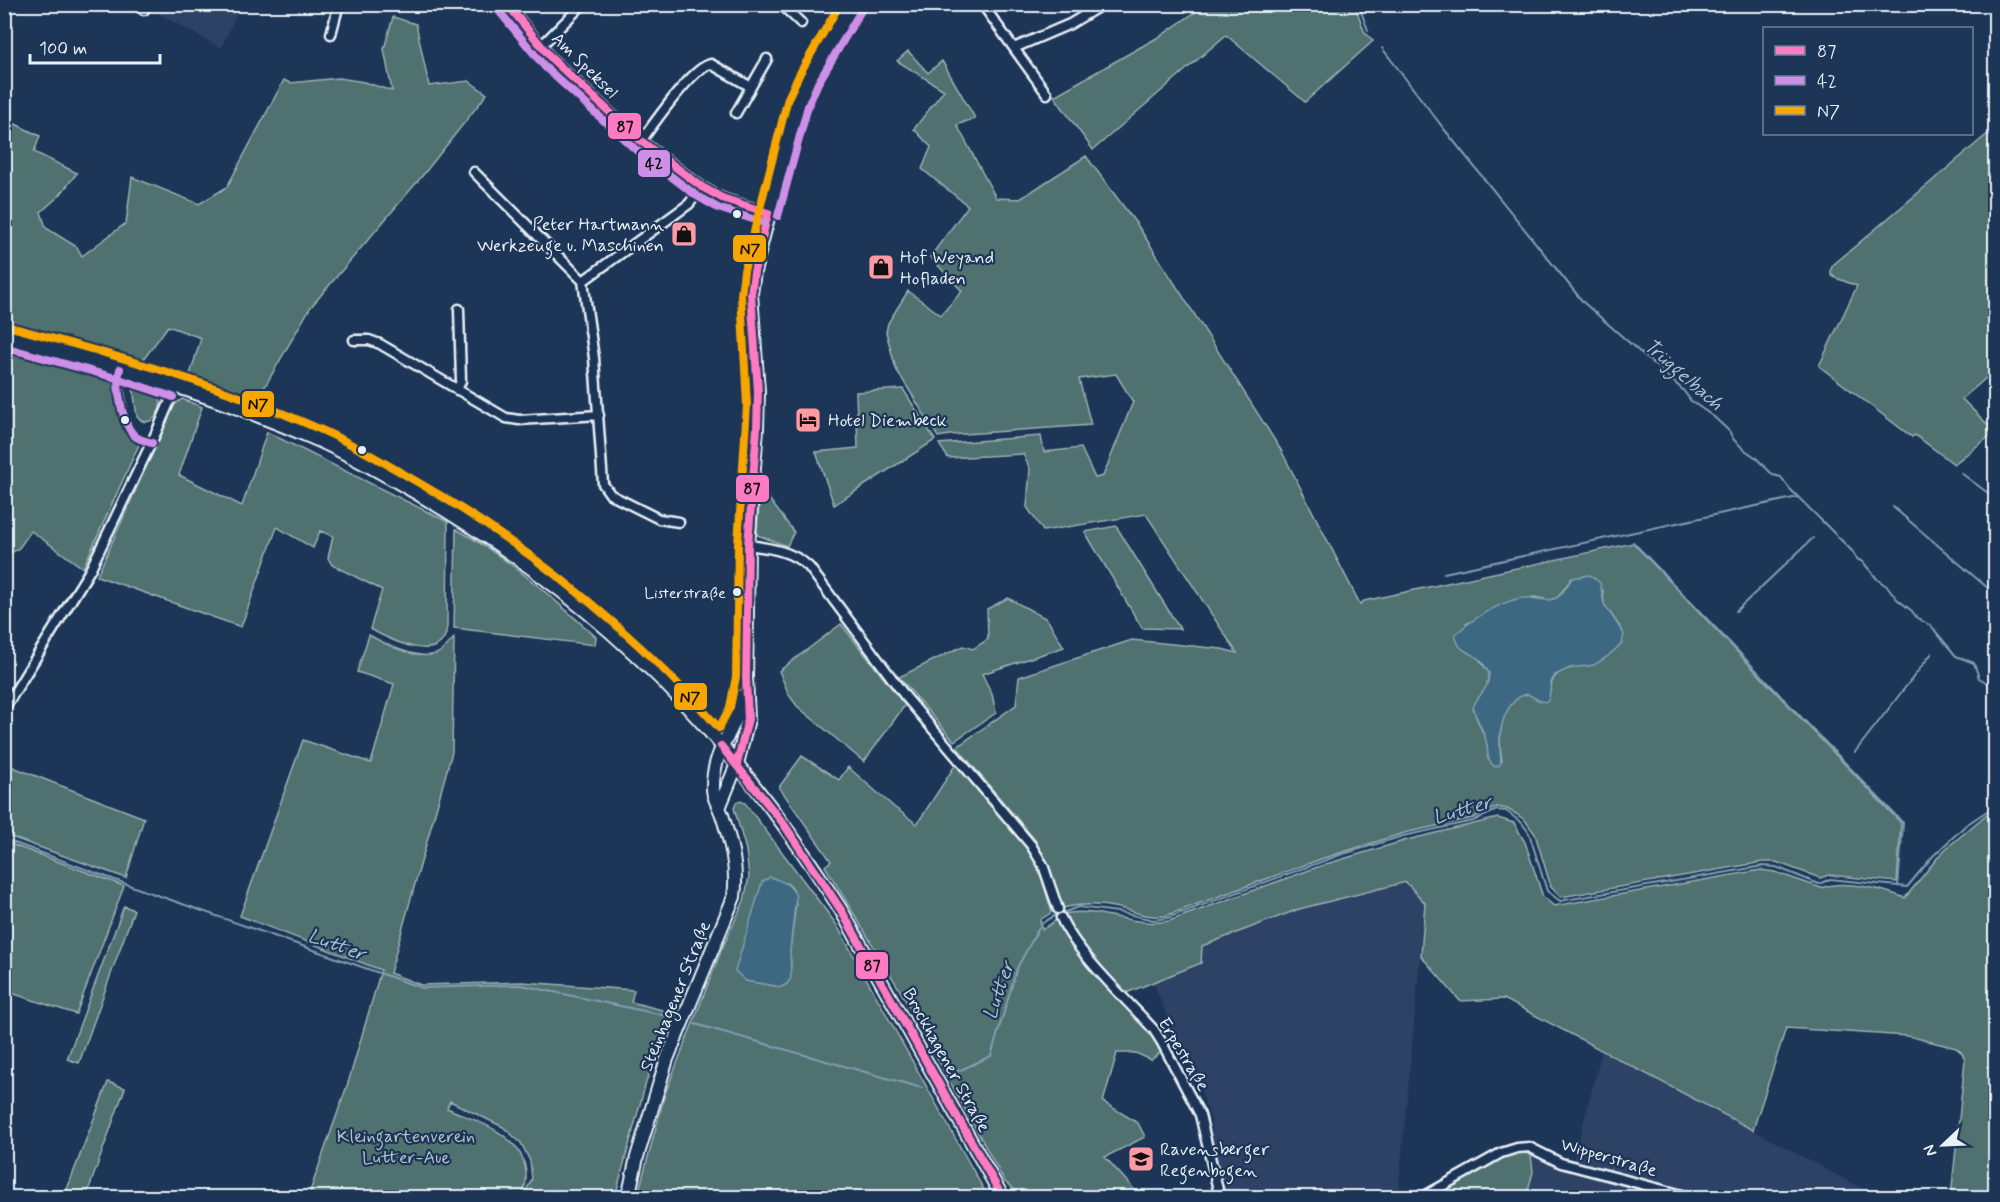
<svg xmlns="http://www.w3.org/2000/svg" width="2000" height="1202" font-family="Mynerve,sans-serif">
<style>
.built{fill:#2e4266}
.green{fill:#507170;stroke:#9cb1b4;stroke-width:1.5;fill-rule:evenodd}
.water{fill:#3d6882;stroke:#819fb1;stroke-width:1.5}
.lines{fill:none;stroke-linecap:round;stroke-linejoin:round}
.stream{stroke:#819fb1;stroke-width:2}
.minor-casing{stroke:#e8f1f8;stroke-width:13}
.secondary-casing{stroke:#e8f1f8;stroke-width:16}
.minor{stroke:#1d3557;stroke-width:8}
.secondary{stroke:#1d3557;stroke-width:12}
.bus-1-casing{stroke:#1d3557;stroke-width:12}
.bus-2-casing{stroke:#1d3557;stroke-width:12}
.bus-3-casing{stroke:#1d3557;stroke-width:12}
.bus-1{stroke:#fe7ac1;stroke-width:8}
.bus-2{stroke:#ce8fe9;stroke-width:8}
.bus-3{stroke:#f7a600;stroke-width:8}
.bus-dot{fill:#e8f1f8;stroke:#1d3557;stroke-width:2}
.labels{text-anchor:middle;stroke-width:4.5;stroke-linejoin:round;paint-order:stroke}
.bus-label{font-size:16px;fill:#e8f1f8;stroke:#1d3557;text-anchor:end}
.street-label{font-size:18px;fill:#e8f1f8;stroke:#1d3557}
.poi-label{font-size:18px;fill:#e8f1f8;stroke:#1d3557;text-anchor:start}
.park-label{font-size:18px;fill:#b3c4c8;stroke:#1d3557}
.water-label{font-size:20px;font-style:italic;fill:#acc1cf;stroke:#1d3557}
.line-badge{stroke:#1d3557;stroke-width:2}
.pale-badge-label{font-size:16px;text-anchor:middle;font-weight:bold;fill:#111}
</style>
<rect width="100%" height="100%" fill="#1d3557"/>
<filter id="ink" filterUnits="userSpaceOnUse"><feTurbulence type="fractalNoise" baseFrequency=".0167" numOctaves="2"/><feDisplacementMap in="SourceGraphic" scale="12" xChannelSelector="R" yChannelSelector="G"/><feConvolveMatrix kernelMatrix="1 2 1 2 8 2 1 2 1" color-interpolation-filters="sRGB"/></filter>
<g filter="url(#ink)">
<path class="built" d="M143,5H241L221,48Z
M1406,882L1425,903L1398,1197H1225L1214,1152L1211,1120L1192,1064L1193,1056L1185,1059L1153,982L1201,963L1202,946L1299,909Z
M1602,1051L1753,1130L1878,1197L1526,1198L1533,1172L1531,1155L1559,1167L1571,1170Z"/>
<path class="green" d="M1201,5H1355L1364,31L1373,41L1305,102L1226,35L1093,150L1054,96L1162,35L1198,10Z
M393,17L416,24L429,86L469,81L487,94L423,175L310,308L256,402L189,378L201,338L168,326L141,363L5,325V119L40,136L34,152L77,173L60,195L41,212L46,228L77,247L82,256L126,223L132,177L199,204L227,187L284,80L290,83L339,78L364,82L392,91L384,49Z
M908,51L928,73L942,61L975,118L957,125L996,198L1020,199L1086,156L1138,226L1281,450L1360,604L1364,601L1633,543L1901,823L1897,882L1829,875L1820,878L1776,862H1763L1561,897L1551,887L1535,834L1525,820L1516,814L1507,809L1497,807L1473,818L1404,833L1321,859L1165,916C1148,918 1135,912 1119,908C1101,904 1080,904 1062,908L1047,863L1035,840L957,747L1016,705L1019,677L1132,640L1222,649L1237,653L1146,514L1043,531L1027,507L1030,469L1023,454L948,458L939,444L1041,436L1044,452L1081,448L1095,478L1103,476L1133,402L1116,374L1079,379L1091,425L950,435L938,437L896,369L886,332L888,323L908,291L941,315L962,291L930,257L968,206L922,169L931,147L914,129L944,90L897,61ZM1572,578L1603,590L1604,604L1620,627L1594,665C1577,667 1550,667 1551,690L1538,700L1529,694C1499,697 1498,739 1502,761L1488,759L1487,742L1476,717L1475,703L1486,690L1489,673L1479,659L1466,624L1507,603L1534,597L1549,600L1557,598Z
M1991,131L1996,150L1995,372L1994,371L1962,399L1995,432L1954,464L1915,435L1912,437L1819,366L1857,286L1836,278L1831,275V269L1833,265Z
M5,351L123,385C129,405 124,426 142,438L83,568L31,531L19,548L5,557Z
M134,384C140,386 152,388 157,393C168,404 152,433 137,417L133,388Z
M903,389L935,440L834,505L816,452L858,448L856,392Z
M182,399L202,407L179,475L242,506L267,432L448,522L447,627C444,667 390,640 370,629L382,590L332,565L328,558L333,536L320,531L313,548L277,527L241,627L97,576L174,405Z
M760,487L794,532L787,546L757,535Z
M1116,526L1180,629L1142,628L1085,532Z
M456,529C508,557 553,598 596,637L595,645L454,628Z
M1008,598L1047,619L1064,647L982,674L992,694L996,713L954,741L899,677L963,646L973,649L988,639L987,609Z
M841,624L905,705L864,762L797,706L789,695L779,671Z
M369,635C385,644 417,660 436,654C444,651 448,644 454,638L452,752L390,973L421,985L522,982L634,990L631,1002L674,1013L656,1051L645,1086L615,1197H523L532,1179L530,1161L521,1143L503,1127L450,1101L447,1108C479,1123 528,1135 526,1179C526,1185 523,1192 522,1197H308L349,1080L381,970L240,916L303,740L371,763L394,684L357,672Z
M802,756L839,780L848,767L894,807L917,824L956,764L1029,849L1038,866L1052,912L1040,920L1042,930L1056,920C1085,969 1133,1003 1162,1051L1151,1060L1136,1053H1117L1103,1102L1138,1123L1145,1137L1105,1157L1141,1197H1020L1016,1191L1005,1182L898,987L825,866L831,861L779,787Z
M5,764L144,818L126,878L5,835Z
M740,801L745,803L836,924L988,1197L637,1198L665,1094L721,951L744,901L749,877L746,850L734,808L736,803ZM787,883L793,889L796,903L790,950L791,966L787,984L781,987L746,981Z
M1995,807L1994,1197H1951L1965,1060L1962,1053L1956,1048L1908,1036L1786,1028L1753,1130L1504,999L1460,1001L1421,956L1425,903L1406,882L1299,909L1202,946L1201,963L1126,993L1070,931L1063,914C1099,906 1133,928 1169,921L1326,864L1407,840L1498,818L1514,823L1525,842L1543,897L1554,906L1761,870L1775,872L1821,888C1842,879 1883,889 1905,898L1942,852Z
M5,842L124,886L76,1014L5,991Z
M124,906L134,910L79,1063L67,1059Z
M108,1082L125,1088L86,1197H64Z
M1519,1151L1531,1155L1533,1172L1526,1197L1431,1198L1509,1154Z"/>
<path class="water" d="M1590,575L1600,583L1604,604L1624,634L1622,643L1607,657L1594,665L1570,668L1555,675L1551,682L1549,699L1545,702L1538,700L1528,694C1522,695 1516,698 1512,704C1501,717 1499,734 1500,751C1500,757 1502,759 1500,765L1495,767C1485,760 1489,750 1486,740C1483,729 1476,719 1473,708C1478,692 1488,694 1489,673C1486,669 1484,663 1480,660C1467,649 1460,654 1455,635C1470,620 1500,602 1521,598C1532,596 1549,604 1558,597C1564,593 1568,584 1572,578Z
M770,877C783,882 790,883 796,896L790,950L791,978L787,984L781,987L746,981L735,971L762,882Z"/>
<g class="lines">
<path class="stream" d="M1358,4L1368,30
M1382,48L1444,129L1583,302L1683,390L1691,401L1714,417L1729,431L1734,440L1745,450L1755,457L1773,475L1781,477L1790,489L1852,551L1857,559L1863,562L1878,580L1888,587L1897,599L1912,611L1917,618L1931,626L1956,656L1974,663L1979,678L1996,688
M1961,473L1996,499
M1893,507L1996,595
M1633,542L1903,823L1898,886
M1444,573L1798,497
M1736,611L1813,538
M1855,752L1932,653
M4,839L134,887L422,988L521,985L672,1017
M695,1024L922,1088
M952,1074L991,1056L1017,968L1041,924L1052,917L1078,907L1118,912L1154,920L1167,918L1340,855L1403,836L1473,821L1497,810L1506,811L1522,823L1529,833L1547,891L1560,901L1763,866L1776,867L1819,884L1830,879L1907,887L1933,856L1966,825L1987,811L1996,801"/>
<defs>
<path id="minor" d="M135,4L144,10
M507,4L552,59L641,141L702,187L722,198L768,213
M781,4L801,23
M982,4L1047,94
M331,34L339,4
M541,46L583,4
M1014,48L1070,24L1103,4
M1996,109V131
M736,113L767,59
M641,141C653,125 693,66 711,64L751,87
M474,172L583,281
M583,281L594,358L603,484L610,494L615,497L659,519L679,522
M583,281L689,204L702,187
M354,340H369L380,344L506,418L519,420L599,415
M457,390L461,381L459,309
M748,545C771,548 792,551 809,567L905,696L1031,845L1043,865L1058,909
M4,705L6,706L90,570L156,433L176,387
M1061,918C1078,955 1126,999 1154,1030L1161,1041L1200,1115L1220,1198
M1421,1198L1501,1153L1517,1148L1529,1147L1561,1163L1694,1198"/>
<path id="secondary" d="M4,336C109,364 214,395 313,438C348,453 382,473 415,492C521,554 622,632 704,725C755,783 800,845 841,910L1003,1198
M719,808L737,764L748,719L746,678L748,545L757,428L758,391L751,294L754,272L798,102L809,78L853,4
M628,1198L637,1157L667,1059L734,897C738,868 731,843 722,815C719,806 713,798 713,789C712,749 736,732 743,696"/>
</defs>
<use href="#minor" class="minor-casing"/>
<use href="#secondary" class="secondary-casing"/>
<use href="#minor" class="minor"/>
<use href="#secondary" class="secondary"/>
<defs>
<path id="bus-1" d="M507,4L552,59L641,141L702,187L722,198L768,213
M721,746L783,823L841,910L1003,1198
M737,764L748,719L746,678L748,545L757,428L758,391L751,294L754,272L768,213"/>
<path id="bus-2" d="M499,11L545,67L635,149L697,196L718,208L765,223
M778,216L808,106L818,83L862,9
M4,347L116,378L173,397
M120,369C115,384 122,425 135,436C139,440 147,441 152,443"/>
<path id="bus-3" d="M7,326C112,354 217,384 317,428C346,440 374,457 402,473C521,540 628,625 719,728L730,707L736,677L738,544L747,405L741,295L744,271L788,98L800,73L840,4"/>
</defs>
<use href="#bus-1" class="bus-1-casing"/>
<use href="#bus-2" class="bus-2-casing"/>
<use href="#bus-3" class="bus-3-casing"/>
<use href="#bus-1" class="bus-1"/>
<use href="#bus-2" class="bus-2"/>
<use href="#bus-3" class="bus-3"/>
</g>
</g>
<defs>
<symbol id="shop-square" viewBox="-11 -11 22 22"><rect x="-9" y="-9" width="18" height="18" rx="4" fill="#ff9aa2" stroke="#1d3557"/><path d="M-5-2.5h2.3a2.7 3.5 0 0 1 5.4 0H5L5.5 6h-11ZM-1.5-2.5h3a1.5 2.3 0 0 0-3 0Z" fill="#111"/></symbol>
<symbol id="hotel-square" viewBox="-11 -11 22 22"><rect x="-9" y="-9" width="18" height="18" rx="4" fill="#ff9aa2" stroke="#1d3557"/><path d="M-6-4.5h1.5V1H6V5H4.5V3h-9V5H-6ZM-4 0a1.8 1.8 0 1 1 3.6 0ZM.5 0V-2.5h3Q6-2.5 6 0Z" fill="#111"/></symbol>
<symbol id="school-square" viewBox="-11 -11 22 22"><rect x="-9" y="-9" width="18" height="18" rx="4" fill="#ff9aa2" stroke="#1d3557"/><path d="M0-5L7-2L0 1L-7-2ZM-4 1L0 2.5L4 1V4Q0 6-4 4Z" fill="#111"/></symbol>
</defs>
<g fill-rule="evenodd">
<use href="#shop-square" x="669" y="219" width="30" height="30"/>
<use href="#shop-square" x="866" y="252" width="30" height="30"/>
<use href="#hotel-square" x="793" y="405" width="30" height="30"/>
<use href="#school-square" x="1126" y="1144" width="30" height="30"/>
</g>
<g class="bus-dot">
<circle cx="737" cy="214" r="5"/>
<circle cx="125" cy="420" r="5"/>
<circle cx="362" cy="450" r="5"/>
<circle cx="737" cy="592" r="5"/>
</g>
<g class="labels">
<g class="bus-label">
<text x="726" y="598">Listerstraße</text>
</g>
<g class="street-label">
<text transform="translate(585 65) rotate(45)" y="6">Am Speksel</text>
<text transform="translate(675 996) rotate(-68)" y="6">Steinhagener Straße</text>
<text transform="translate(1184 1054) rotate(59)" y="6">Erpestraße</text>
<text transform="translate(947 1060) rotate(61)" y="6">Brockhagener Straße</text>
<text transform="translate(1609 1157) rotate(16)" y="6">Wipperstraße</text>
</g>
<g class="poi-label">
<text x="664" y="230" text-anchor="end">Peter Hartmann<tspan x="664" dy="21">Werkzeuge u. Maschinen</tspan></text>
<text x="900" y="263">Hof Weyand<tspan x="900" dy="21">Hofladen</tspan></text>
<text x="828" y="426">Hotel Diembeck</text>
<text x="1160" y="1155">Ravensberger<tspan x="1160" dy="21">Regenbogen</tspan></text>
</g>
<g class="park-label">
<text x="406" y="1142">Kleingartenverein<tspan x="406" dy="21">Lutter-Aue</tspan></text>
</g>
<g class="water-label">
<text transform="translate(1684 374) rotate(41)" y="7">Trüggelbach</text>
<text transform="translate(1462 809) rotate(-16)" y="7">Lutter</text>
<text transform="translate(337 944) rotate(20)" y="7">Lutter</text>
<text transform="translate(998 990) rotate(-71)" y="7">Lutter</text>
</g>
</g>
<g class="line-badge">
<rect x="607" y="112" width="35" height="28" rx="6" fill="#fe7ac1"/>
<rect x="637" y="149" width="34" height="29" rx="6" fill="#ce8fe9"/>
<rect x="732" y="234" width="35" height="29" rx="6" fill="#f7a600"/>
<rect x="241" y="390" width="34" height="28" rx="6" fill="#f7a600"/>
<rect x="735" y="474" width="35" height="29" rx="6" fill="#fe7ac1"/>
<rect x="673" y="682" width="35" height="29" rx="6" fill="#f7a600"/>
<rect x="855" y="951" width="34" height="29" rx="6" fill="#fe7ac1"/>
</g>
<g class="pale-badge-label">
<text x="625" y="132">87</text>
<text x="654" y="169">42</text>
<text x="750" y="255">N7</text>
<text x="258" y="410">N7</text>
<text x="752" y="494">87</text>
<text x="690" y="703">N7</text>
<text x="872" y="971">87</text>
</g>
<rect width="2000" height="1202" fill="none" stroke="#1d3557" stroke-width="24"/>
<rect x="12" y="12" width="1976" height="1178" fill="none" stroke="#e8f1f8" stroke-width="2" filter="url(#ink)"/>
<rect x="1763" y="27" width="210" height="108" fill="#1d3557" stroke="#6e8097" stroke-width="1.5"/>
<rect x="1775" y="46" width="30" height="9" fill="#fe7ac1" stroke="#6e8097" stroke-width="1.5"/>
<text x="1817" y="57" font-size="18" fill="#e8f1f8">87</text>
<rect x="1775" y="76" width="30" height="9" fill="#ce8fe9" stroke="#6e8097" stroke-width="1.5"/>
<text x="1817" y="87" font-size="18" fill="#e8f1f8">42</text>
<rect x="1775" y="106" width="30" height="9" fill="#f7a600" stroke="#6e8097" stroke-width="1.5"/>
<text x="1817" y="117" font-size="18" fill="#e8f1f8">N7</text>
<g transform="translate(1943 1145) rotate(247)" stroke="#1d3557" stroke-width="4.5" paint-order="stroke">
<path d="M0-4.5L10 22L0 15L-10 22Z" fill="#e8f1f8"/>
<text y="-9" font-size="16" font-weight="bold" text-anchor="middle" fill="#e8f1f8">N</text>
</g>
<path d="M30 54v9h130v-9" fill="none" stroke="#e8f1f8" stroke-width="3"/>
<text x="39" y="54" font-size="18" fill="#e8f1f8" stroke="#1d3557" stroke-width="4.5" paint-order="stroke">100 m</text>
</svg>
